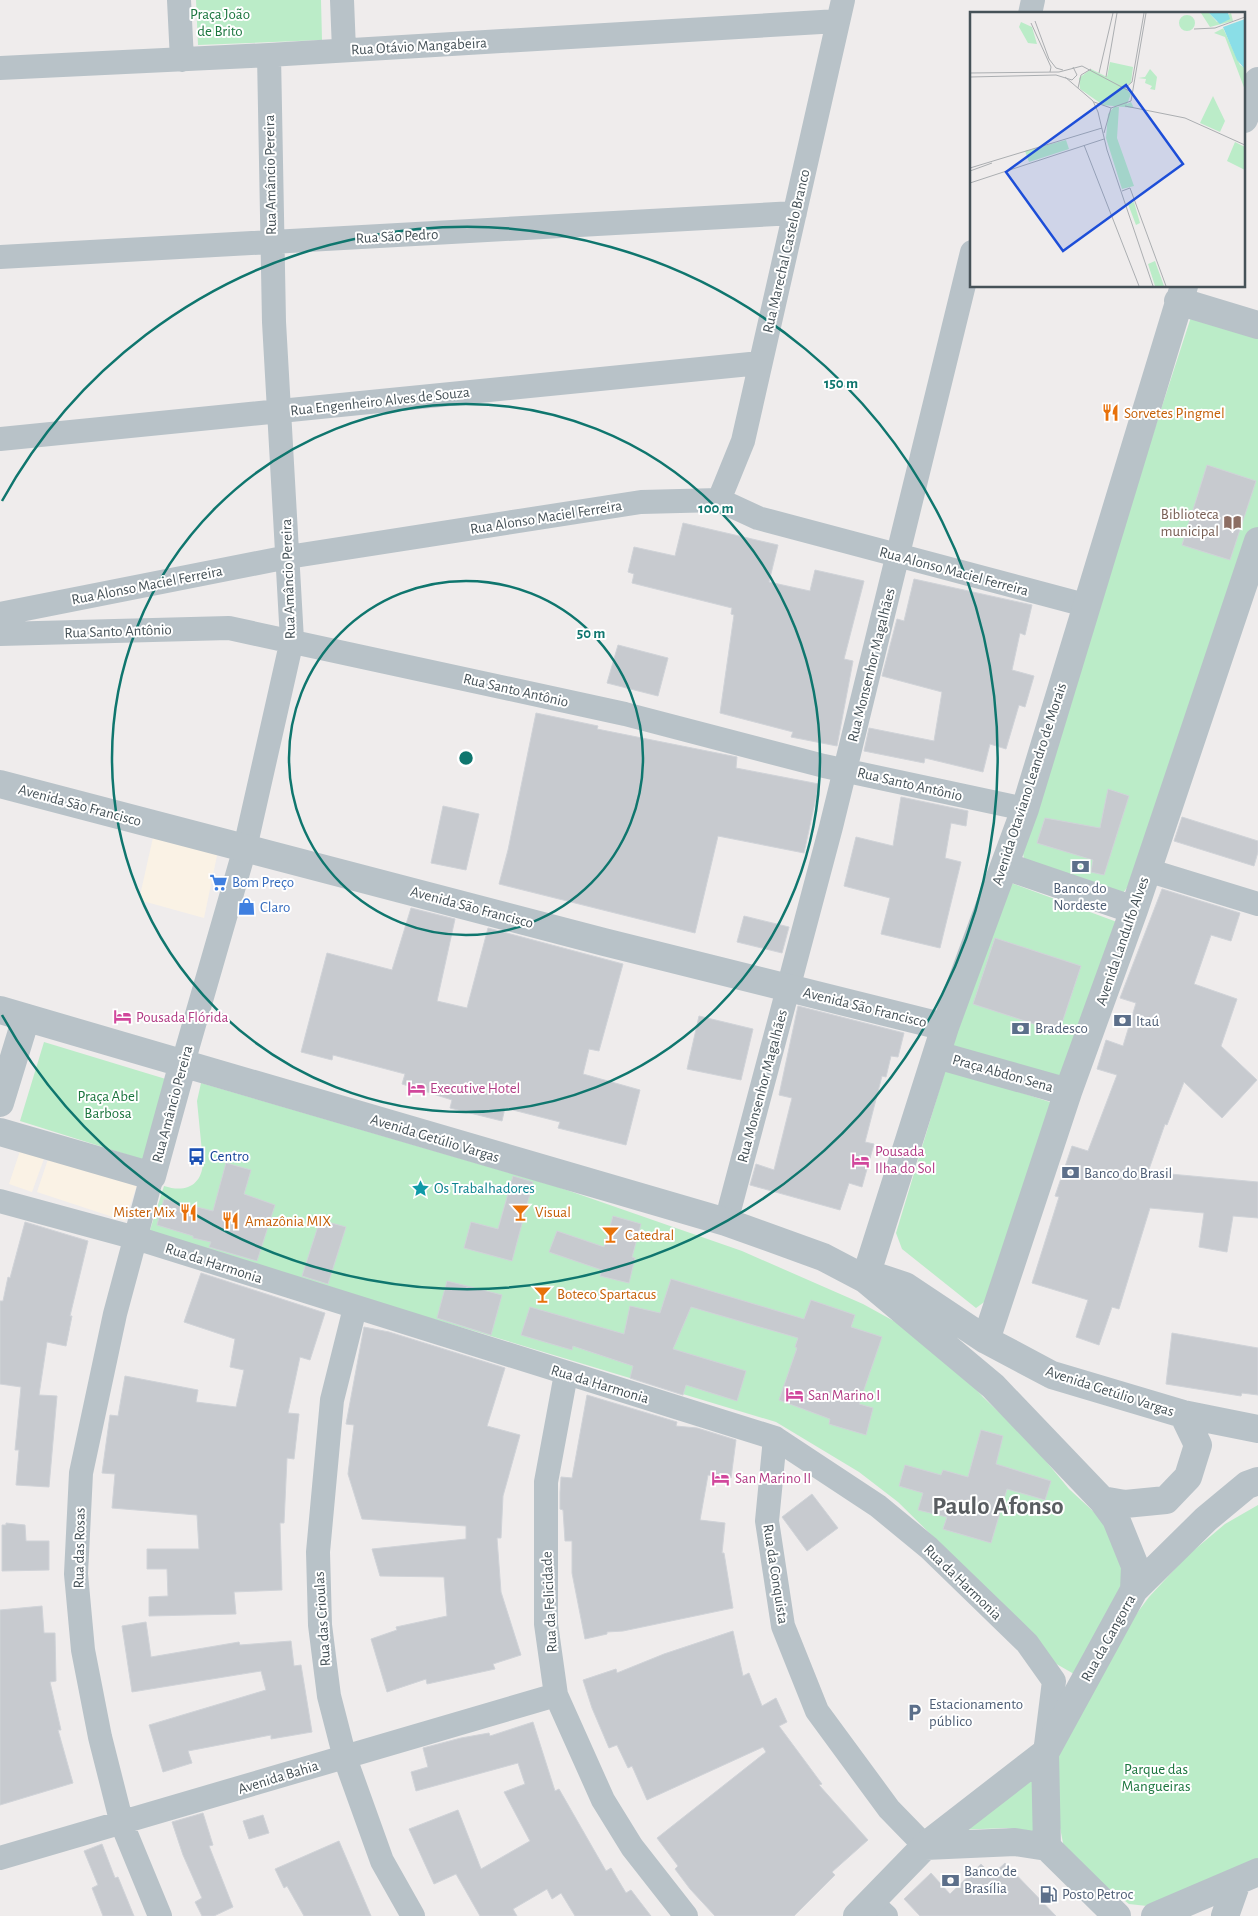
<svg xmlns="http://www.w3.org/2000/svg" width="1258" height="1916" font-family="'Alegreya Sans',sans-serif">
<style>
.commercial{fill:#faf2e5}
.green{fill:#bbecc8}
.building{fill:#c7cacf;stroke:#d0d3d8}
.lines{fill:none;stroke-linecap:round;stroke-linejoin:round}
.minor{stroke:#b8c2c8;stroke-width:24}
.tertiary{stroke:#b8c2c8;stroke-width:28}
.ring{fill:none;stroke:#0f766e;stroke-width:2.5}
.labels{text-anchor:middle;stroke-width:4;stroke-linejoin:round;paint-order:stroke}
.park-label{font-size:15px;fill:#1b753e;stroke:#fff}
.street-label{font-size:15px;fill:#465258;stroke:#fff}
.food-label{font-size:15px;fill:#c56008;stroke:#fff;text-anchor:start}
.education-label{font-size:15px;fill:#785e54;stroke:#fff;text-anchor:end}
.shop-label{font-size:15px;fill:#366cbe;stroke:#fff;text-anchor:start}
.service-label{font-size:15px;fill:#4e5e75;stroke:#fff;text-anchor:start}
.hotel-label{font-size:15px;fill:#b23c85;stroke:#fff;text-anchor:start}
.transit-label{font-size:15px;fill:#164399;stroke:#fff;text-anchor:start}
.culture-label{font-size:15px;fill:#0d838f;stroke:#fff;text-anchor:start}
.town-label{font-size:25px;font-weight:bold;fill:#595d61;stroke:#fff}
.inset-road{fill:none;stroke:#abaeb1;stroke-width:1}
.view{fill:#1d4ed8;fill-opacity:0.15;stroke:#1d4ed8;stroke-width:2.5}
.inset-edge{fill:none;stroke:#465258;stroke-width:2.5}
.centre{fill:#0f766e;stroke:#fff;stroke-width:2.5}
.ring-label{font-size:15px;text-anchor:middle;font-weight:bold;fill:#0f766e;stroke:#fff;stroke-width:4;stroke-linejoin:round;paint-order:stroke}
</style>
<rect width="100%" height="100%" fill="#efecec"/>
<path class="commercial" d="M154,833L218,851L204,918L139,900Z
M21,1148L45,1156L32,1192L9,1184Z
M49,1156L137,1185L125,1221L37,1192Z"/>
<path class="green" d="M196,0H321L322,40L198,45Z
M1191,317L1258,336V564L1142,868L1123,893L1024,859L1021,841Z
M1011,883L1117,922L1061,1084L948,1047Z
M44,1042L169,1080L144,1160L20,1121Z
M946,1068L1056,1104L987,1300L976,1308L902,1249L896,1233Z
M201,1083L558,1187L742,1251L863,1304L901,1325L950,1361L983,1397L1030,1442L1069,1489L1095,1513L1117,1542L1125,1584L1074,1674L1053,1662L1026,1628L898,1502L859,1472L776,1422L474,1331L148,1236L164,1186C185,1193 202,1186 203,1162L197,1101Z
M1258,1505V1886L1156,1907L1129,1904L1094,1877L1064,1848L1046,1755L1039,1833L1006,1828L956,1830L1002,1794L1149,1597L1187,1556L1225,1524Z"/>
<path class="building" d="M1207,465L1256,481L1230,560L1182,545Z
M683,523L778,545L769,582L810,591L815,570L864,581L844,659L853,661L837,746L791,737L793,732L720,713L734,615L731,614L732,608L632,583L634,574L628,572L634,547L675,556Z
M914,579L1032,605L1025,635L1020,633L1012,670L1034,676L1025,707L1019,705L1006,749L990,744L983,772L925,758L924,763L864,751L869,728L934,741L942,692L882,676L897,619L904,621Z
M618,645L668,658L658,696L607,683Z
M536,713L598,726L597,729L737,757L736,768L819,784L804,853L718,836L695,933L499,884L508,850Z
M1108,789L1129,796L1104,875L1091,872L1093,860L1037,843L1045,818L1100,828Z
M901,797L968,811L966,826L951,823L945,858L961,862L940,948L881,934L890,898L844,886L856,837L893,846Z
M443,806L479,814L466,870L431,863Z
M1182,817L1258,841V852L1254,866L1174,841Z
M1162,889L1240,913L1231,941L1211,935L1194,984L1237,999L1221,1046L1257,1080L1222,1118L1184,1082L1167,1125L1165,1124L1148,1172L1258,1182V1218L1233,1216L1227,1252L1199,1247L1204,1213L1150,1208L1119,1309L1112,1307L1099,1345L1076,1337L1088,1300L1032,1283L1059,1197L1055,1196L1072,1146L1088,1151L1117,1075L1097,1069L1106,1040L1123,1046L1136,1003L1120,998Z
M411,908L455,919L437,1001L467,1008L488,928L623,964L599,1051L589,1049L583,1074L640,1090L626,1145L558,1128L560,1122L505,1108L502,1121L450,1108L452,1100L402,1084L405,1074L333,1055L332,1060L301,1052L327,953L392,970Z
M744,916L789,927L782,953L737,942Z
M995,938L1081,966L1059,1032L973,1004Z
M798,1006L904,1033L898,1057L891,1056L886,1077L882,1076L865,1142L874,1144L862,1187L849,1183L840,1210L750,1185L756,1164L774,1170L792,1098L779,1095Z
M699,1016L753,1029L741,1080L687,1069Z
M226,1163L251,1170L244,1194L275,1205L257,1261L209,1247L211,1242L193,1238V1236L157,1225L164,1199L213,1211Z
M513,1176L533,1182L512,1261L464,1248L471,1222L498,1229Z
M613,1216L641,1224L632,1257L635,1258L629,1283L600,1276L602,1270L549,1252L557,1231L604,1247Z
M320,1220L346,1227L328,1284L302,1276Z
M25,1222L88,1241L70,1316H72L66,1346L47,1342L39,1395L57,1396L49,1487L16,1485L19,1450H15L21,1387L0,1384V1301H3L8,1277L10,1278Z
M201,1273L325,1313L310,1360L300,1357L288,1413L299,1414L294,1459L287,1458L284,1523H280L282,1590L234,1592L236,1614L149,1616V1597L168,1596L167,1569H147V1549H199L197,1515L112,1508L115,1474L102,1473L110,1415L118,1416L125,1376L198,1390L196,1402L236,1407L244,1370L230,1367L235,1339L184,1322Z
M671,1279L804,1319L811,1300L855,1315L851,1327L882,1337L859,1404L873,1408L866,1435L829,1424L830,1419L779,1400L797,1348L795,1347L798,1338L691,1307L673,1349L746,1371L737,1401L686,1385L683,1395L630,1378L633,1366L573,1346L572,1350L521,1335L530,1307L624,1334L630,1306L660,1313Z
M447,1281L502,1295L491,1335L437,1318Z
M364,1327L389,1332L505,1368L487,1426L520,1435L503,1496L501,1538H497L501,1592L521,1655L493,1664L495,1669L427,1684L426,1679L387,1692L371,1639L397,1630L396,1627L447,1616L444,1577L380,1576L372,1549L466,1539V1526L362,1519L348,1474L354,1425L346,1424Z
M1172,1333L1258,1348V1395L1242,1393L1241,1396L1166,1384Z
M587,1395L677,1422L676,1426L697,1428L736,1440L731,1478L708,1475L700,1520L725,1523L722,1553H724L733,1608L623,1631L607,1632V1634L585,1639L572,1573V1541H565L563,1510L560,1509V1493L561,1477L572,1478Z
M981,1430L1003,1436L996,1464L1051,1481L1045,1500L1007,1489L991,1543L943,1529L947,1517L918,1510L923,1493L899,1486L905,1465L941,1475L943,1470L968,1477Z
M812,1494L838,1528L807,1551L782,1517Z
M6,1523L25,1525L26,1541H49V1570L2,1571V1525H6Z
M42,1606L44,1633H55L56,1681L50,1682L61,1730H58L73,1783L0,1805V1610Z
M146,1622L151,1657L239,1642L240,1645L291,1641L294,1666L301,1665L312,1732L271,1739V1735L188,1751L192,1763L163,1772L149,1725L266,1690L261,1671L132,1692L122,1626Z
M733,1631L743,1676L749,1673L762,1706L776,1698L787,1722L779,1726L822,1784L819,1785L868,1840L832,1872L835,1875L794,1916H715L690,1889L675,1869L678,1866L657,1838L766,1752L763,1747L647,1800L632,1766L628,1768L617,1745L609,1748L592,1708L583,1680L616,1669L617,1673L664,1654Z
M533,1722L555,1791L559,1789L606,1871L611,1868L626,1893L631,1890L651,1916H575L561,1893L552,1899L547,1889L513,1909L517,1916H480L456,1874L434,1884L409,1829L458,1810L481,1869L530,1841L504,1792L525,1784L518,1763L416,1791L411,1772L428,1767L423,1748L461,1738L489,1733L490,1736Z
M203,1813L213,1845L209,1846L233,1907L214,1916H202L195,1902L202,1898L183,1855L172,1822Z
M263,1815L269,1833L249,1839L243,1821Z
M339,1841L371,1916H304L287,1886L284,1888L275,1869Z
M102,1844L115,1878L118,1877L134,1916H103L92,1888L98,1885L84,1851Z
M1005,1863L1056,1916H920L904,1899L931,1873L950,1894L981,1864L992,1875Z"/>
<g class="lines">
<path class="minor" d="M179,0L182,60
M342,0L344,50
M1030,14L1033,0
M0,68L269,55L838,21
M0,257L795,213
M0,439L760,363
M719,500L743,441L843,0
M0,614L288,557L641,502L719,500L758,518L1085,605
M0,634L229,628L625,714L824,766L1025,809
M1147,870L1258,904
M183,1063L245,848L292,640L274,322L269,55
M152,1176L115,1314L81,1473L76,1574L83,1650L100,1737L122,1824L160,1916
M0,1201L136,1238L775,1438L878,1506L929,1548L1027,1643L1054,1681L1046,1745
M726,1222L831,827L972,252
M355,1308L332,1400L318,1552L320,1625L329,1696L345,1758L382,1861L413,1916
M566,1374L546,1482V1624L556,1695L603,1800L632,1847L686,1916
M775,1438L767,1521L783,1626L817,1711L889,1809L925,1846
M0,1858L556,1695
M871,1902L886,1916"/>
<path class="tertiary" d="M1244,119L1258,81
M1178,301L1258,325
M0,784L604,942L945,1027
M1005,866L1134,910
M0,1010L726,1222L823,1257L865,1279L881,1278L905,1286L986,1340L1052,1375L1183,1414L1258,1429
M937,1055L1068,1092
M0,1103L26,1018
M0,1132L152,1176L183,1063
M986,1340L1068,1092L1134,910L1258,541
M1102,1500L1125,1504L1166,1500L1188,1477L1198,1445L1183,1414
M1134,1590L1135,1566L1116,1519L1102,1500L993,1386L865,1279L945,1027L1025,809L1184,286
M925,1846L1015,1842L1047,1847
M1047,1847L1045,1753L1134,1590L1206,1519L1247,1485L1258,1481
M1047,1847L1117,1916
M857,1916L925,1846L1045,1753
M1155,1916L1258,1872
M1225,1916L1237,1882"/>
</g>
<g class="ring">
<circle cx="466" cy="758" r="177"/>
<circle cx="466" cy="758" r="354"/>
<path d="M2 501A531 531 0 1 1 2 1015"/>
</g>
<defs>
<symbol id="restaurant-bare" viewBox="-9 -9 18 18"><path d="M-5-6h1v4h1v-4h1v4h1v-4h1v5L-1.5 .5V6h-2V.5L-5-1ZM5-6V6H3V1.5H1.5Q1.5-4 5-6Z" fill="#e8710a" stroke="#fff" stroke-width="2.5" paint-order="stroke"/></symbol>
<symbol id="library-bare" viewBox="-9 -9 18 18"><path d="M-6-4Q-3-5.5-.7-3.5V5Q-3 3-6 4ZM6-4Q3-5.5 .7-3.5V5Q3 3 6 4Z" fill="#8d6e63" stroke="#fff" stroke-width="2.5" paint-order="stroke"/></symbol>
<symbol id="bank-bare" viewBox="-9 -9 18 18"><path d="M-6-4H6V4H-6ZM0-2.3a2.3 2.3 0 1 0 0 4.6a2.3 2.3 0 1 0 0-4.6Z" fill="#5c6f8a" stroke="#fff" stroke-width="2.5" paint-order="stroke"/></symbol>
<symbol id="supermarket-bare" viewBox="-9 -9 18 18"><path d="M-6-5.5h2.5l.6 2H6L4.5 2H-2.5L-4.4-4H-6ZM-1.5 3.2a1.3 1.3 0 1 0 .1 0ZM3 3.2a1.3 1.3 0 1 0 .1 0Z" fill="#3f7fe0" stroke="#fff" stroke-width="2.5" paint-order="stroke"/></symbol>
<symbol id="shop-bare" viewBox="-9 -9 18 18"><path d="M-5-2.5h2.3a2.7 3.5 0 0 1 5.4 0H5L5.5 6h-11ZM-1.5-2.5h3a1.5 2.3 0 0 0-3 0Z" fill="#3f7fe0" stroke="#fff" stroke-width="2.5" paint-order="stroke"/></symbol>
<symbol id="hotel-bare" viewBox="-9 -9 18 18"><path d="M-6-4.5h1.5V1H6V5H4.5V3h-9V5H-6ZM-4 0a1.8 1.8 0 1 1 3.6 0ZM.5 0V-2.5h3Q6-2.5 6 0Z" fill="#d1479c" stroke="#fff" stroke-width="2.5" paint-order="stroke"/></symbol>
<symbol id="bus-bare" viewBox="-9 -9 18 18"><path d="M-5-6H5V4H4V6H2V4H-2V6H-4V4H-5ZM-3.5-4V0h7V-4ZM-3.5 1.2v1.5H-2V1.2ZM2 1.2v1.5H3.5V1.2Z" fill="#1a4fb4" stroke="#fff" stroke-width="2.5" paint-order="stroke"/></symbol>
<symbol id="sight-bare" viewBox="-9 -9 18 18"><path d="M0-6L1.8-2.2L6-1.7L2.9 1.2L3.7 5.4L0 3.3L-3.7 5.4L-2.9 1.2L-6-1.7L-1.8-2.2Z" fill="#0f9aa8" stroke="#fff" stroke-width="2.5" paint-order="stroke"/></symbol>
<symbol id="bar-bare" viewBox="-9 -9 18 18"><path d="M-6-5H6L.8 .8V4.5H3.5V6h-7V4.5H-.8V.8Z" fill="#e8710a" stroke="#fff" stroke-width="2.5" paint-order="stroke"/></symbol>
<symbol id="parking-bare" viewBox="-9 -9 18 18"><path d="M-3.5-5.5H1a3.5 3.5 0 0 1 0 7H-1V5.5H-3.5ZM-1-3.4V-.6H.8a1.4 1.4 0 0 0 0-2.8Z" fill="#5c6f8a" stroke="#fff" stroke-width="2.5" paint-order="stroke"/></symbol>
<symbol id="fuel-bare" viewBox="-9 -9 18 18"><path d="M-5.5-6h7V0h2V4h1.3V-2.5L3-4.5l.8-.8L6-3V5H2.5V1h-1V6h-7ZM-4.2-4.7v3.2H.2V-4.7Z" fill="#5c6f8a" stroke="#fff" stroke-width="2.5" paint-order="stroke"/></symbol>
</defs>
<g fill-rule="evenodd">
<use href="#restaurant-bare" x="1098" y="400" width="25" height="25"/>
<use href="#library-bare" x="1220" y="510" width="25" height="25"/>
<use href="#bank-bare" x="1068" y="854" width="25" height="25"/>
<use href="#supermarket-bare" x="206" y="870" width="25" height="25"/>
<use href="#shop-bare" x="234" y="894" width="25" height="25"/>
<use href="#hotel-bare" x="110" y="1004" width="25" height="25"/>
<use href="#bank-bare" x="1110" y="1008" width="25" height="25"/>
<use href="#bank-bare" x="1008" y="1016" width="25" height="25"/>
<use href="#hotel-bare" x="404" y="1076" width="25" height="25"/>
<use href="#bus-bare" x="184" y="1144" width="25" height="25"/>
<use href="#hotel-bare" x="848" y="1148" width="25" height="25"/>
<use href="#bank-bare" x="1058" y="1160" width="25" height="25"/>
<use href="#sight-bare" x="408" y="1176" width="25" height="25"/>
<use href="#restaurant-bare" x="176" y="1200" width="25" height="25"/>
<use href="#bar-bare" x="508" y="1200" width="25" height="25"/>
<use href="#restaurant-bare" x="218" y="1208" width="25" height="25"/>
<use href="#bar-bare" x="598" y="1222" width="25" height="25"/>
<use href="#bar-bare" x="530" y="1282" width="25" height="25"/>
<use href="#hotel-bare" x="782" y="1382" width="25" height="25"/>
<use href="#hotel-bare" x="708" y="1466" width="25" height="25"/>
<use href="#parking-bare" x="902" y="1700" width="25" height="25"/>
<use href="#bank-bare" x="938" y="1868" width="25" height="25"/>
<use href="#fuel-bare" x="1036" y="1882" width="25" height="25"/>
</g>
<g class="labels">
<g class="park-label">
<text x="220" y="19">Praça João<tspan x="220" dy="17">de Brito</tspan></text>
<text x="108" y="1101">Praça Abel<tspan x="108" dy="17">Barbosa</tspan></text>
<text x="1156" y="1774">Parque das<tspan x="1156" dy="17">Mangueiras</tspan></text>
</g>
<g class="street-label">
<text transform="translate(419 46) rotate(-3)" y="5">Rua Otávio Mangabeira</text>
<text transform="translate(270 175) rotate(-91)" y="5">Rua Amâncio Pereira</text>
<text transform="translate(397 236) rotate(-3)" y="5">Rua São Pedro</text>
<text transform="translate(786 251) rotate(-77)" y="5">Rua Marechal Castelo Branco</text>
<text transform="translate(380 401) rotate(-6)" y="5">Rua Engenheiro Alves de Souza</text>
<text transform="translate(546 517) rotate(-9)" y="5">Rua Alonso Maciel Ferreira</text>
<text transform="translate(954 571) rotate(15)" y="5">Rua Alonso Maciel Ferreira</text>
<text transform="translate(288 579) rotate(-92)" y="5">Rua Amâncio Pereira</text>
<text transform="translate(147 585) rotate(-11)" y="5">Rua Alonso Maciel Ferreira</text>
<text transform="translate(118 631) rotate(-2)" y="5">Rua Santo Antônio</text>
<text transform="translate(871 665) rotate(-76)" y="5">Rua Monsenhor Magalhães</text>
<text transform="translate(516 690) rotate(13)" y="5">Rua Santo Antônio</text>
<text transform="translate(910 784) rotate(13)" y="5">Rua Santo Antônio</text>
<text transform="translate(1029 784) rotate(-72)" y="5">Avenida Otaviano Leandro de Morais</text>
<text transform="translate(80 805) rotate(15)" y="5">Avenida São Francisco</text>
<text transform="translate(472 907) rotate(15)" y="5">Avenida São Francisco</text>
<text transform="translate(1122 941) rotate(-71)" y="5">Avenida Landulfo Alves</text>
<text transform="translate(865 1007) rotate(14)" y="5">Avenida São Francisco</text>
<text transform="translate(1003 1073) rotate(16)" y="5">Praça Abdon Sena</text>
<text transform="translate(762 1086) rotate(-75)" y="5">Rua Monsenhor Magalhães</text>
<text transform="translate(172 1104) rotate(-75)" y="5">Rua Amâncio Pereira</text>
<text transform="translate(435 1138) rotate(17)" y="5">Avenida Getúlio Vargas</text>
<text transform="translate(214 1263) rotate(18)" y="5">Rua da Harmonia</text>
<text transform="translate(600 1384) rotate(17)" y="5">Rua da Harmonia</text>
<text transform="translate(1110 1391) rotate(18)" y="5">Avenida Getúlio Vargas</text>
<text transform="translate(79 1548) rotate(-89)" y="5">Rua das Rosas</text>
<text transform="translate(776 1574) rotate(81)" y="5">Rua da Conquista</text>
<text transform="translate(963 1582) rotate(44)" y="5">Rua da Harmonia</text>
<text transform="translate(549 1602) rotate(-93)" y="5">Rua da Felicidade</text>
<text transform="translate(322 1619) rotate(-94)" y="5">Rua das Crioulas</text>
<text transform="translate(1108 1638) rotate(-61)" y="5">Rua da Gangorra</text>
<text transform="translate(278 1777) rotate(-17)" y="5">Avenida Bahia</text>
</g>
<g class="food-label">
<text x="1124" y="418">Sorvetes Pingmel</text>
<text x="175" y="1217" text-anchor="end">Mister Mix</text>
<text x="535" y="1217">Visual</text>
<text x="245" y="1226">Amazônia MIX</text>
<text x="625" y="1240">Catedral</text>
<text x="557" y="1299">Boteco Spartacus</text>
</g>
<g class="education-label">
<text x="1219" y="519">Biblioteca<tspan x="1219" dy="17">municipal</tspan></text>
</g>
<g class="shop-label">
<text x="232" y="887">Bom Preço</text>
<text x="260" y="912">Claro</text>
</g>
<g class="service-label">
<text x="1080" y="893" text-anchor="middle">Banco do<tspan x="1080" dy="17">Nordeste</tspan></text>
<text x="1136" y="1026">Itaú</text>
<text x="1035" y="1033">Bradesco</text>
<text x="1084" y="1178">Banco do Brasil</text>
<text x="929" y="1709">Estacionamento<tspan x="929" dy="17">público</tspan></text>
<text x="964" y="1876">Banco de<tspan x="964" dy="17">Brasília</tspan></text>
<text x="1062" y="1899">Posto Petroc</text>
</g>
<g class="hotel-label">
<text x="136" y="1022">Pousada Flórida</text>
<text x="430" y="1093">Executive Hotel</text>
<text x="875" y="1156">Pousada<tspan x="875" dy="17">Ilha do Sol</tspan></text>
<text x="808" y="1400">San Marino I</text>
<text x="735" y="1483">San Marino II</text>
</g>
<g class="transit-label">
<text x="210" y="1161">Centro</text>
</g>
<g class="culture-label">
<text x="434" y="1193">Os Trabalhadores</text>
</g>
<g class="town-label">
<text x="998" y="1514">Paulo Afonso</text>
</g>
</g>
<g transform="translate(970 12)">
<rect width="275" height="275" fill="#efecec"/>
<path d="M231,1H239L247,10L261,1L263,9L240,15ZM209 11a8 8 0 1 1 16 0a8 8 0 1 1-16 0ZM275,5L253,16L270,53L275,56V78L255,25L244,21ZM51,10L62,15L67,32L58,31L49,15ZM140,50L163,55L161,71L153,74L161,82L157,92L161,90L164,96L133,93L110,77L109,66L121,57L137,65ZM180,57L187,65L185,78L180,77L182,74L175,71L176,67L168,66L175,65ZM243,84L255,109L250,120L230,111ZM144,95H149L147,126L164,174L152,177L136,126L138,102ZM96,128L99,137L59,150L55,139ZM265,130L275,135V158L257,149ZM164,190L170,211L166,213L158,192ZM185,249L194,274H185L178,252Z" fill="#bbecc8"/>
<path d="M239,1H258L260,7L250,12ZM275,7V56H274L267,48L253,15Z" fill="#8adee7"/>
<path class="inset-road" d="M65,9L79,47L86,56L93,58M61,11L81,55L80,60M224,17L245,16L275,5M0,61L89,60L112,54L163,81M129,61L143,1M0,65L86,63L102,68L107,63L103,55M95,65L123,89L128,100L137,138L183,274M136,65L147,1M108,76L111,63L121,57M155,76L162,70L174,1M161,89L176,1M124,90L141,96L161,89M155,94L215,106L275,133M134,121L141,96M114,133L169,274M0,156L132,116M0,159L22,151M0,171L134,127M152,179L160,176L196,274"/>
<path class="view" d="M156,73L213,152L93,239L36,160Z"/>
<rect width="275" height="275" class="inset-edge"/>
</g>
<circle cx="466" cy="758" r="8" class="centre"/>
<g class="ring-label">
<text x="841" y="388">150 m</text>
<text x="716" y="513">100 m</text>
<text x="591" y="638">50 m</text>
</g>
</svg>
